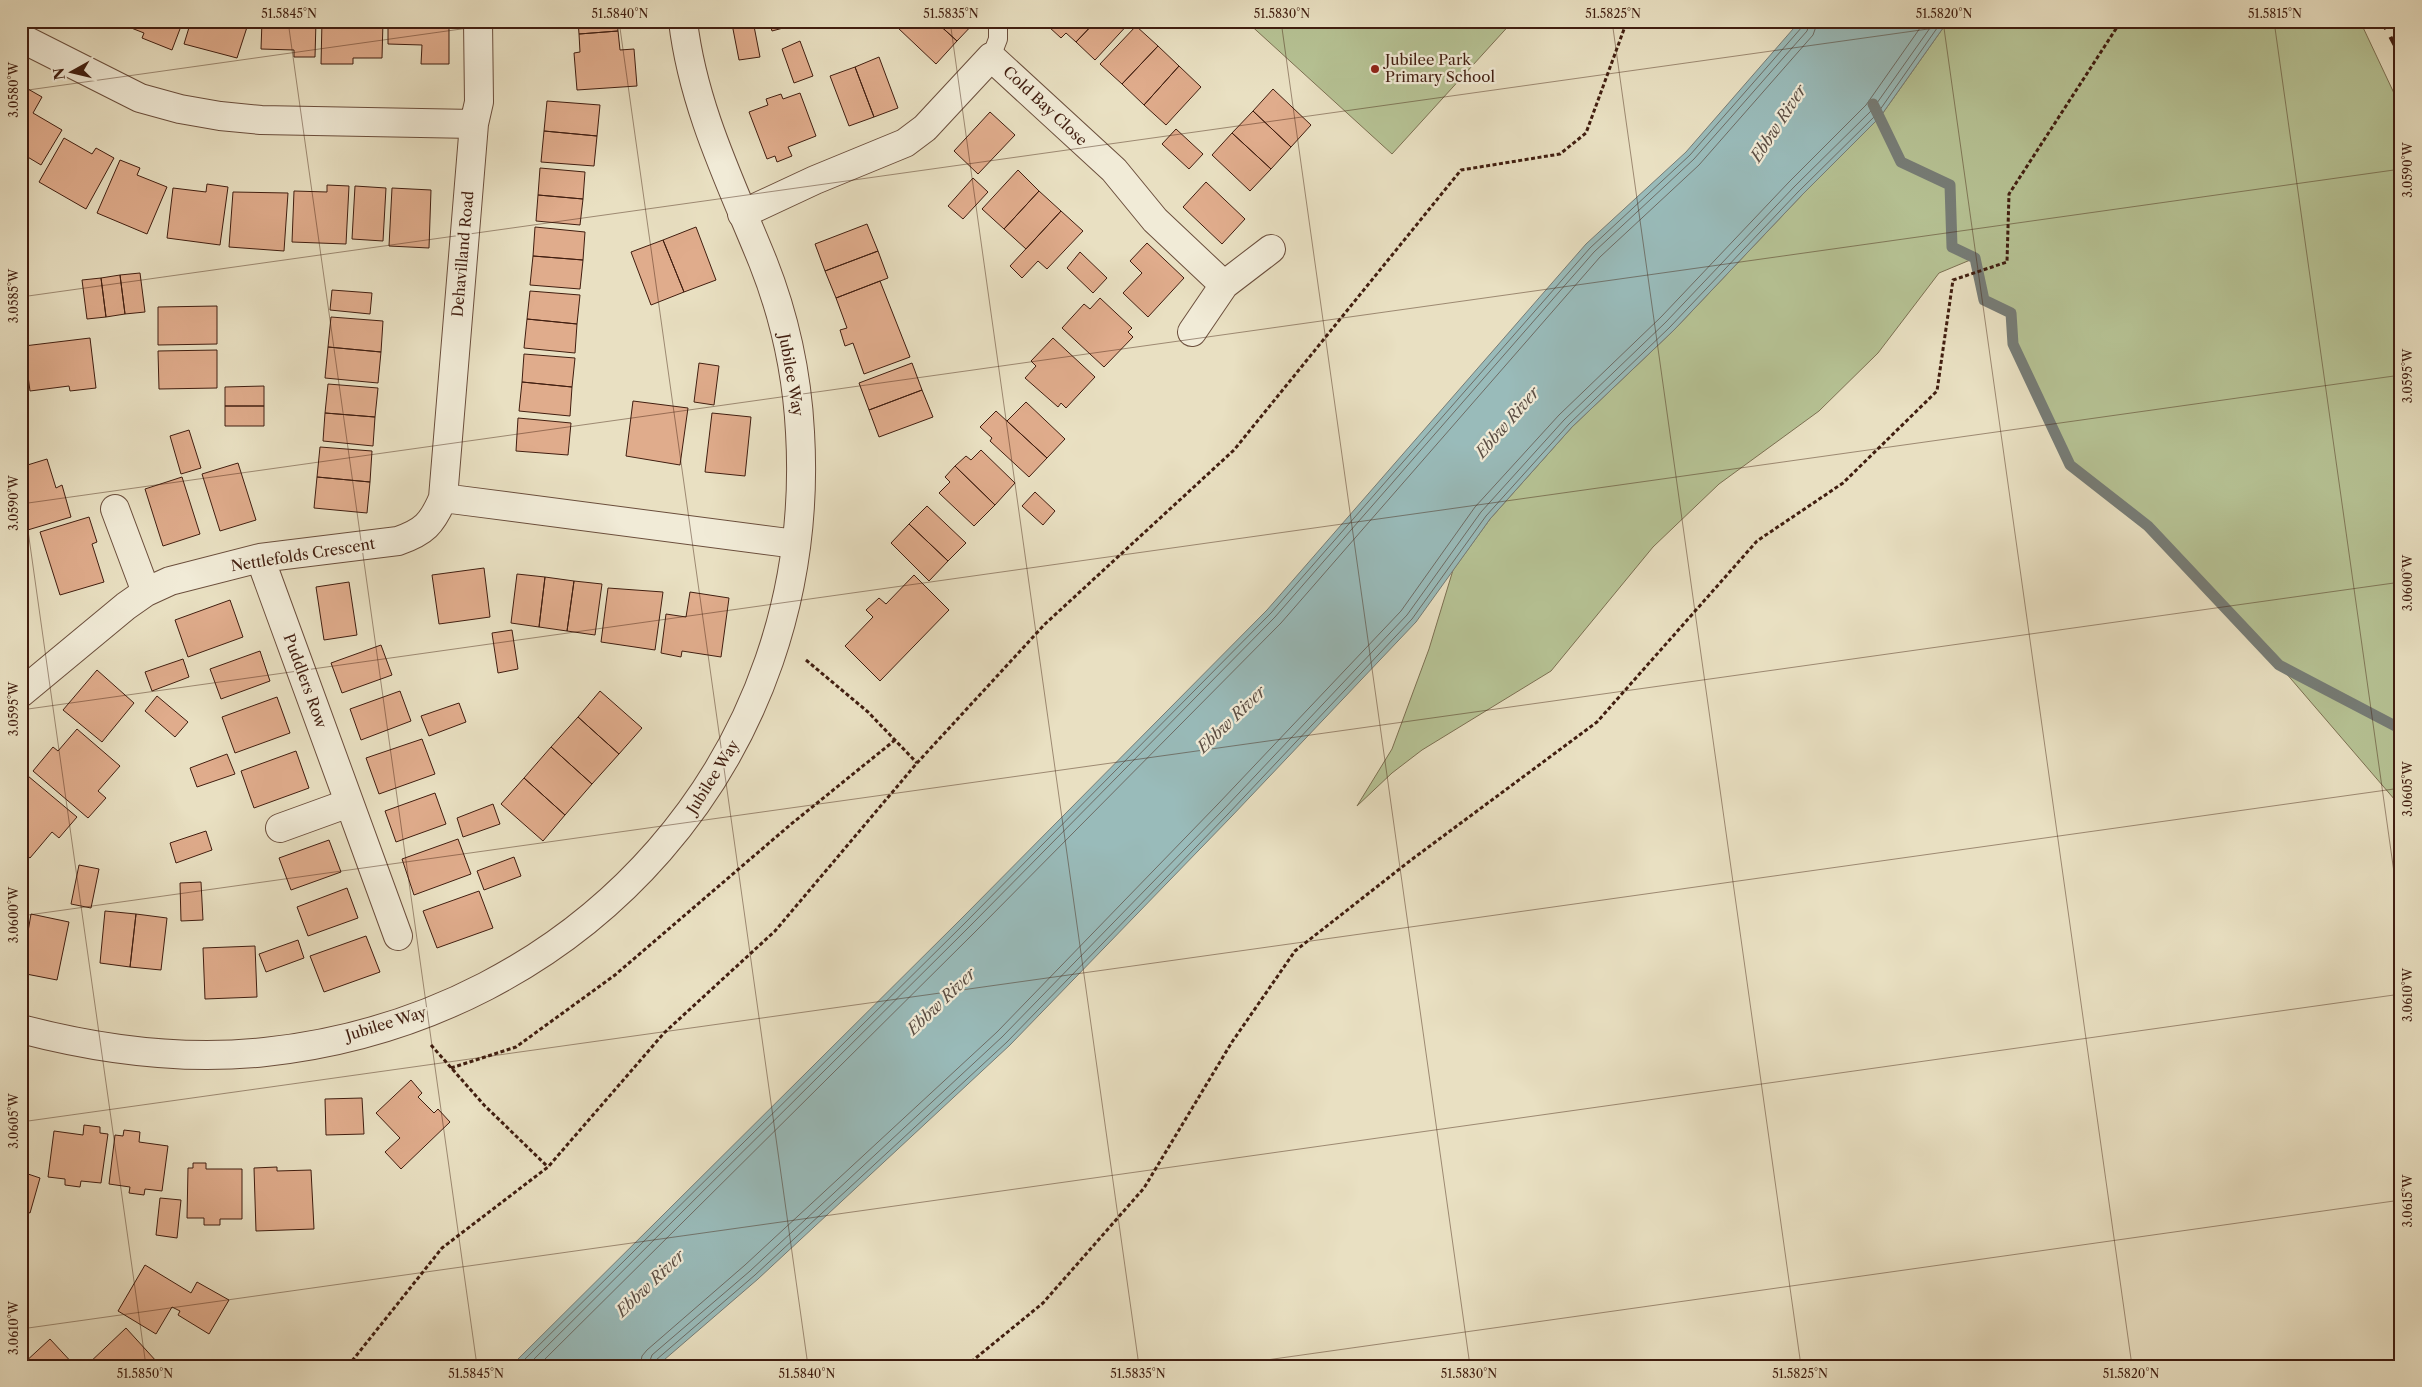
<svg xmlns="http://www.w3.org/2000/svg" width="2422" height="1387" font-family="'Libre Caslon Text',serif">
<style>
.green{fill:#b6c294;stroke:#7c7052}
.water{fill:#99bbba;stroke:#767c76}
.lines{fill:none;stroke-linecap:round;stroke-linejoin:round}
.shore{stroke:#6d6c65;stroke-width:1}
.stream{stroke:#767c76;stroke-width:11}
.building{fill:#e0ac8c;stroke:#411e10}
.service-casing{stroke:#6b4e3c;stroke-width:20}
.minor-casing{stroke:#6b4e3c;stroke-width:30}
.tertiary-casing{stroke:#6b4e3c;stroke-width:30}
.path{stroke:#411e10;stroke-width:3;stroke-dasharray:4 2.5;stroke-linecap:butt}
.service{stroke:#f1ebd7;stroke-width:18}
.minor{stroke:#f1ebd7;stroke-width:28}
.tertiary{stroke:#f1ebd7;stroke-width:28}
.rail{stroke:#411e10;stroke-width:4;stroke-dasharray:9 9;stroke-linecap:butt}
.ticks{fill:none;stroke:#411e10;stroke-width:1;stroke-opacity:0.45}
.poi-dot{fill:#8f2418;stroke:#f1ebd7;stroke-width:2}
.labels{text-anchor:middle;stroke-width:4.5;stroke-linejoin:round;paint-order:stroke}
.poi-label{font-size:15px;fill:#411e10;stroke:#f1ebd7;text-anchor:start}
.street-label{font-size:15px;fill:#411e10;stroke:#f1ebd7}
.water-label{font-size:16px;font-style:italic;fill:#5b4d43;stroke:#f1ebd7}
.neatline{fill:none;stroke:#411e10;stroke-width:2}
.ticks-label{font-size:12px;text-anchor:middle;fill:#411e10}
</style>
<rect width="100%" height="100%" fill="#e9e0c2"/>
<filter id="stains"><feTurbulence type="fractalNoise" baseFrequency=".004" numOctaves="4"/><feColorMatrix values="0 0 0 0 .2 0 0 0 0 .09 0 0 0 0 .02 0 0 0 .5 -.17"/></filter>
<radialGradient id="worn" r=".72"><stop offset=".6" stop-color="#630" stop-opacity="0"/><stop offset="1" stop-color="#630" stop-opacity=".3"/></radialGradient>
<path class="green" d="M1246,21H1513L1392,154Z
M1948,21H2360L2401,108V807L2279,665L2148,526L2070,465L2013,344L2011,313L1984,300L1975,258L1939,273L1878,353L1819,411L1719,484L1653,547L1551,671L1422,750L1392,773L1357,806L1392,749L1429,649L1453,570L1490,519L1572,427L1674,330L1802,195L1880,117Z"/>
<path class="water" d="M1800,21H1948L1880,117L1802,195L1674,330L1572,427L1490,519L1416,622L1231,817L1010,1045L758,1279L657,1366H511L962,918L1267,610L1586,244L1686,152Z"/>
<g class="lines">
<path class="shore" d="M518,1366L966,922L1271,613L1590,248L1690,155L1802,27L1804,21
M527,1366L970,926L1275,617L1594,252L1694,159L1807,31L1810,21
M538,1366L975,932L1281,623L1600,257L1699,165L1813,35L1818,21
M640,1366L642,1356L647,1350L745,1265L997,1032L1218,804L1401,611L1475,507L1559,415L1661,317L1789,182L1866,105L1925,21
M648,1366L652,1355L750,1271L1002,1037L1223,810L1407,615L1481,512L1564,420L1666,322L1794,187L1872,110L1935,21
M654,1366L656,1360L755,1275L1007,1042L1228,814L1412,619L1486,516L1569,424L1670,327L1798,192L1877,114L1942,21"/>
<path class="stream" d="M1873,104L1901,162L1950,185L1952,247L1975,258L1984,300L2011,313L2013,344L2070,465L2148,526L2279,665L2401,729"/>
</g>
<path class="building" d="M69,21H89L87,28Z
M183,21L172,50L142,38L144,33L116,22Z
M191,21H249L237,58L184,44Z
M262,21H316L315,57H294V50L261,49Z
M322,21H383L382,58H353V64H321Z
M388,21H449V64H421L422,45L388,44Z
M578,21H617L618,31L579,34Z
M753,21L760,57L739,60L732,24Z
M769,21H809L772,31Z
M904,21H935L957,41L936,64L898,28Z
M935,21H976L957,41Z
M1054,21H1096L1076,42L1066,33L1061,38L1049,27Z
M1096,21H1131L1095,60L1076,42Z
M1136,26L1158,46L1122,84L1100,64Z
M618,31L620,50L634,49L637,86L577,90L574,53L580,52L579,34Z
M800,41L813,76L794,83L782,49Z
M1158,46L1179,66L1144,105L1122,84Z
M879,57L898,108L874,117L855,67Z
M1179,66L1201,87L1166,125L1144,105Z
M855,67L874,117L849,126L830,76Z
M21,85L42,97L33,113L62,130L41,165L21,153Z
M1273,89L1311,125L1291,147L1253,111Z
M800,93L816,136L788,147L792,156L777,162L775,156L767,159L749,112L768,105L766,99L781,94L783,99Z
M547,101L600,105L597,136L544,131Z
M1253,111L1291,147L1271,169L1232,133Z
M990,112L1015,135L978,174L954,151Z
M1176,129L1203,154L1189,169L1162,144Z
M544,131L597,136L594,166L541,162Z
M1232,133L1271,169L1250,191L1212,155Z
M64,138L92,154L96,148L114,158L86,209L39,182Z
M120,160L140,168L137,175L167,187L147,234L97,213Z
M540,168L585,172L583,199L538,195Z
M1018,170L1039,191L1004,229L982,209Z
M973,178L988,192L963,219L948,206Z
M1206,182L1245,219L1222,244L1183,207Z
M207,184L228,187L220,245L167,238L173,188L206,192Z
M327,185L349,186L346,244L292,242L294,191L327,192Z
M355,186L386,188L383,241L352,239Z
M392,188L431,190L429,248L389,246Z
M1039,191L1061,211L1026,249L1004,229Z
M233,192L288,193L284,251L229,247Z
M538,195L583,199L580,225L536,221Z
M1061,211L1083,231L1047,269L1038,261L1022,278L1010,266Z
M867,224L878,251L825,271L815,244Z
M535,227L585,232L583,260L533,256Z
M696,227L716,280L684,292L663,240Z
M663,240L684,292L651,305L631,252Z
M1147,243L1184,278L1148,317L1123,293L1142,273L1130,261Z
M878,251L888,278L836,298L825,271Z
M1080,252L1107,278L1093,293L1067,268Z
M533,256L583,260L580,289L530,285Z
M140,273L145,312L125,314L120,275Z
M120,275L125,314L106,317L101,278Z
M101,278L106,317L87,319L82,280Z
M880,281L910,357L864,374L853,343L845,346L840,330L847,328L836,298Z
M332,290L372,293L370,314L330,310Z
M530,291L580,295L577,324L527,319Z
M1100,298L1132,328L1128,332L1133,337L1104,367L1062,328L1084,304L1090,309Z
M217,306V344L158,345V307Z
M331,317L383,321L381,352L328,347Z
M527,319L577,324L575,353L524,348Z
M90,338L96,388L70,391L69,386L30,391L24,346Z
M1053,338L1095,377L1066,408L1061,403L1058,407L1025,378L1036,366L1031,361Z
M328,347L381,352L378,383L325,378Z
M217,350V388L159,389L158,351Z
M524,354L575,358L572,387L522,382Z
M699,363L719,366L714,405L694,402Z
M912,363L922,390L869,410L859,383Z
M522,382L572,387L570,416L519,411Z
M328,384L378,388L375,417L325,413Z
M264,386V406H225V387Z
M922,390L933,417L879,437L869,410Z
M633,401L688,408L680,465L626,456Z
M1026,402L1065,439L1047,458L1007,421Z
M225,406H264V426H225Z
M996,411L1047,458L1029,477L990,441L992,438L980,427Z
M325,413L375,417L373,446L323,441Z
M712,413L751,417L745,476L705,472Z
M518,418L571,423L568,455L516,451Z
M189,430L201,468L181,474L170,436Z
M320,447L372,451L370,482L317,477Z
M981,450L1015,483L995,505L955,466L966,456L971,460Z
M47,459L56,488L62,485L71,517L21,532V467Z
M238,463L256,520L220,531L202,474Z
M955,466L995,505L974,526L939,493L950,482L945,477Z
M182,477L200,534L163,546L145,489Z
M317,477L370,482L367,513L314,508Z
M1035,492L1055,511L1043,525L1022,506Z
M927,506L966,543L948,561L909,524Z
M89,517L97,542L92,544L104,582L60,595L40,532Z
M909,524L948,561L929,581L891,543Z
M484,568L490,617L439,624L432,575Z
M517,574L545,577L539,627L511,623Z
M914,575L949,610L880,681L845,646L873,617L866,610L879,598L886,604Z
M545,577L574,581L567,631L539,627Z
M574,581L602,584L595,635L567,631Z
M349,582L357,635L324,640L316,587Z
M608,588L663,592L655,650L601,642Z
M690,592L729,598L721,657L682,651L681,657L661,653L666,614L686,617Z
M230,600L243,637L188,657L175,620Z
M512,630L518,669L498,673L492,633Z
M381,645L392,675L342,693L331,663Z
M260,651L270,681L221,699L210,669Z
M183,659L189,677L152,691L145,672Z
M97,670L134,703L102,742L63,710Z
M400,691L411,721L361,740L350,709Z
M600,691L642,728L619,754L578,717Z
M157,696L188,722L175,737L145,711Z
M277,697L290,733L235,753L222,717Z
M459,703L466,722L429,736L421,716Z
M578,717L619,754L592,784L551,747Z
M77,729L120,766L98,791L106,798L88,818L33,771L53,747L58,751Z
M422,739L435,774L379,794L366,758Z
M551,747L592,784L565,815L524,778Z
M296,751L309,788L254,808L241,771Z
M227,754L235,774L197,787L190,768Z
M22,771L77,817L59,838L52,832L30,858L21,851Z
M524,778L565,815L543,841L501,804Z
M435,793L446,824L396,842L385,811Z
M493,804L500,824L463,837L457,818Z
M206,831L212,850L176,863L170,843Z
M458,839L471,874L414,895L402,859Z
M329,840L341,872L291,890L279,858Z
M514,857L521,876L484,890L477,871Z
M79,865L99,869L91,908L71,904Z
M201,882L203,920L181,921L180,883Z
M347,888L358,918L308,936L297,907Z
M479,891L493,928L437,948L423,911Z
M105,911L136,914L130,967L100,963Z
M31,914L69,922L57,980L21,973Z
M136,914L167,918L161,970L130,967Z
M366,936L380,972L324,992L310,956Z
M298,940L304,958L266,972L259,954Z
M255,946L257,997L205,999L203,948Z
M411,1080L422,1093L418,1097L434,1113L438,1109L450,1122L401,1169L385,1152L400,1138L376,1113Z
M362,1098L364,1134L326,1135L325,1099Z
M84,1125L100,1127V1133L108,1134L101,1183L81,1181L80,1187L65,1185V1179L48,1177L54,1131L83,1135Z
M124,1130L140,1132L139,1142L168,1146L162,1191L145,1189L144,1195L129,1193L130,1187L109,1184L115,1135L123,1136Z
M193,1163H206V1169H242V1219H220V1225H204V1218H187L188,1168H193Z
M277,1167V1171L311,1170L314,1229L256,1231L254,1168Z
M22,1172L40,1178L30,1213L21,1210Z
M160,1198L181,1200L177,1238L156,1235Z
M145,1265L191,1293L197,1282L229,1300L209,1334L178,1315L180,1311L172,1307L156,1334L118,1311Z
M126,1328L157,1362L152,1366H86Z
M50,1339L75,1366H25L23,1364Z"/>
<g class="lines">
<defs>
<path id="service" d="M991,57L998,39V21"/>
<path id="minor" d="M21,38L140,98L180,109L220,116L261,120L474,124L443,498L796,544
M474,124L479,102L478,21
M742,214L815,180L905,143L925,128L991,57L1114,170L1155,220L1224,285
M1192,332L1224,285L1271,249
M115,509L146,592
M260,558L398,936
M21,693L126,606L146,592L170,581L260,558L398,541C424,532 432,524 443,498
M280,828L349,803"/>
<path id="tertiary" d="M21,1029C101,1050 183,1061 265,1052C584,1018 819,755 800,432C797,375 784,315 763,262C731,183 693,107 683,21"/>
</defs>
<use href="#service" class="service-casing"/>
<use href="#minor" class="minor-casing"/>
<use href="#tertiary" class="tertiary-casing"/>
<path class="path" d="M806,660L868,712L917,763
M431,1045L484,1105L548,1167
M451,1068L516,1047L615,975L790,825L895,740
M348,1366L442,1248L548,1167L664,1033L775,931L917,763L1045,624L1234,450L1461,170L1560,154L1586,133L1627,21
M966,1366L1043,1303L1144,1188L1232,1042L1295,951L1411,860L1597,722L1757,541L1843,483L1937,391L1953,280L2007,262L2009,194L2121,21"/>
<use href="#service" class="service"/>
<use href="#minor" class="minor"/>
<use href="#tertiary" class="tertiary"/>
<path class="rail" d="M2382,21L2401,57"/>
</g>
<path class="ticks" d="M288,21L477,1366M619,21L808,1366M950,21L1139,1366M1281,21L1470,1366M1612,21L1801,1366M1943,21L2132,1366M2274,21L2401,922M21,91L518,21M21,297L1985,21M21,481L146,1366M21,504L2401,169M21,710L2401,375M21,916L2401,582M21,1122L2401,788M21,1329L2401,994M1224,1366L2401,1200"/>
<circle class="poi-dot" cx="1375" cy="69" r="5"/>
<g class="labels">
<g class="poi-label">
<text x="1385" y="65">Jubilee Park<tspan x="1385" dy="17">Primary School</tspan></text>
</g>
<g class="street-label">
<text transform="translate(1045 106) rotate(43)" y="5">Cold Bay Close</text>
<text transform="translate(463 254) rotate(-85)" y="5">Dehavilland Road</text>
<text transform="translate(791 375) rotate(80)" y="5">Jubilee Way</text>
<text transform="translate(303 555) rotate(-9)" y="5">Nettlefolds Crescent</text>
<text transform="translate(305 681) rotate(70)" y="5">Puddlers Row</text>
<text transform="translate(713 777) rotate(-58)" y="5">Jubilee Way</text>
<text transform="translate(386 1024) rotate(-17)" y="5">Jubilee Way</text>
</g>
<g class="water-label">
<text transform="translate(1778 123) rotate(-57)" y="6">Ebbw River</text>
<text transform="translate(1507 422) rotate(-49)" y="6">Ebbw River</text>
<text transform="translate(1231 719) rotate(-44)" y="6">Ebbw River</text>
<text transform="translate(941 1001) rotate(-44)" y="6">Ebbw River</text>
<text transform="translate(650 1283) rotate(-44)" y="6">Ebbw River</text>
</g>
</g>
<rect width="2422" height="1387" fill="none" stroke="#e9e0c2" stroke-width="55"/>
<g transform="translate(72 72) rotate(262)" stroke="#f1ebd7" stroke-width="4" paint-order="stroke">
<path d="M0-4L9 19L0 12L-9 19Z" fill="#411e10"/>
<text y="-8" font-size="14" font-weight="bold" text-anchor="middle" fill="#411e10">N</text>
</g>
<rect x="28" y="28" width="2366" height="1332" class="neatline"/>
<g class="ticks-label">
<text x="289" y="18">51.5845°N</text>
<text x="620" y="18">51.5840°N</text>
<text x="951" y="18">51.5835°N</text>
<text x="1282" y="18">51.5830°N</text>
<text x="1613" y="18">51.5825°N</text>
<text x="1944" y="18">51.5820°N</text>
<text x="2275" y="18">51.5815°N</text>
<text transform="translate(14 90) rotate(-90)" y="4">3.0580°W</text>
<text transform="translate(2408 170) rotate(-90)" y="4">3.0590°W</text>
<text transform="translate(14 296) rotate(-90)" y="4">3.0585°W</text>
<text transform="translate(2408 376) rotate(-90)" y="4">3.0595°W</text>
<text transform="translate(14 503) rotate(-90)" y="4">3.0590°W</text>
<text transform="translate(2408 583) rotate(-90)" y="4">3.0600°W</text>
<text transform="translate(14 709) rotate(-90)" y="4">3.0595°W</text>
<text transform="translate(2408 789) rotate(-90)" y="4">3.0605°W</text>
<text transform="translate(14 915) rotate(-90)" y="4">3.0600°W</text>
<text transform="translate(2408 995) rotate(-90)" y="4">3.0610°W</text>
<text transform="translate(14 1121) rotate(-90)" y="4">3.0605°W</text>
<text transform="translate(2408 1201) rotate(-90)" y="4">3.0615°W</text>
<text transform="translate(14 1328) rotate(-90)" y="4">3.0610°W</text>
<text x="145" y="1378">51.5850°N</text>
<text x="476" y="1378">51.5845°N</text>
<text x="807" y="1378">51.5840°N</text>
<text x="1138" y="1378">51.5835°N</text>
<text x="1469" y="1378">51.5830°N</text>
<text x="1800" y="1378">51.5825°N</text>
<text x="2131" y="1378">51.5820°N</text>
</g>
<rect width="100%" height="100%" filter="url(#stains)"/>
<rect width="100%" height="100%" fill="url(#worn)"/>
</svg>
